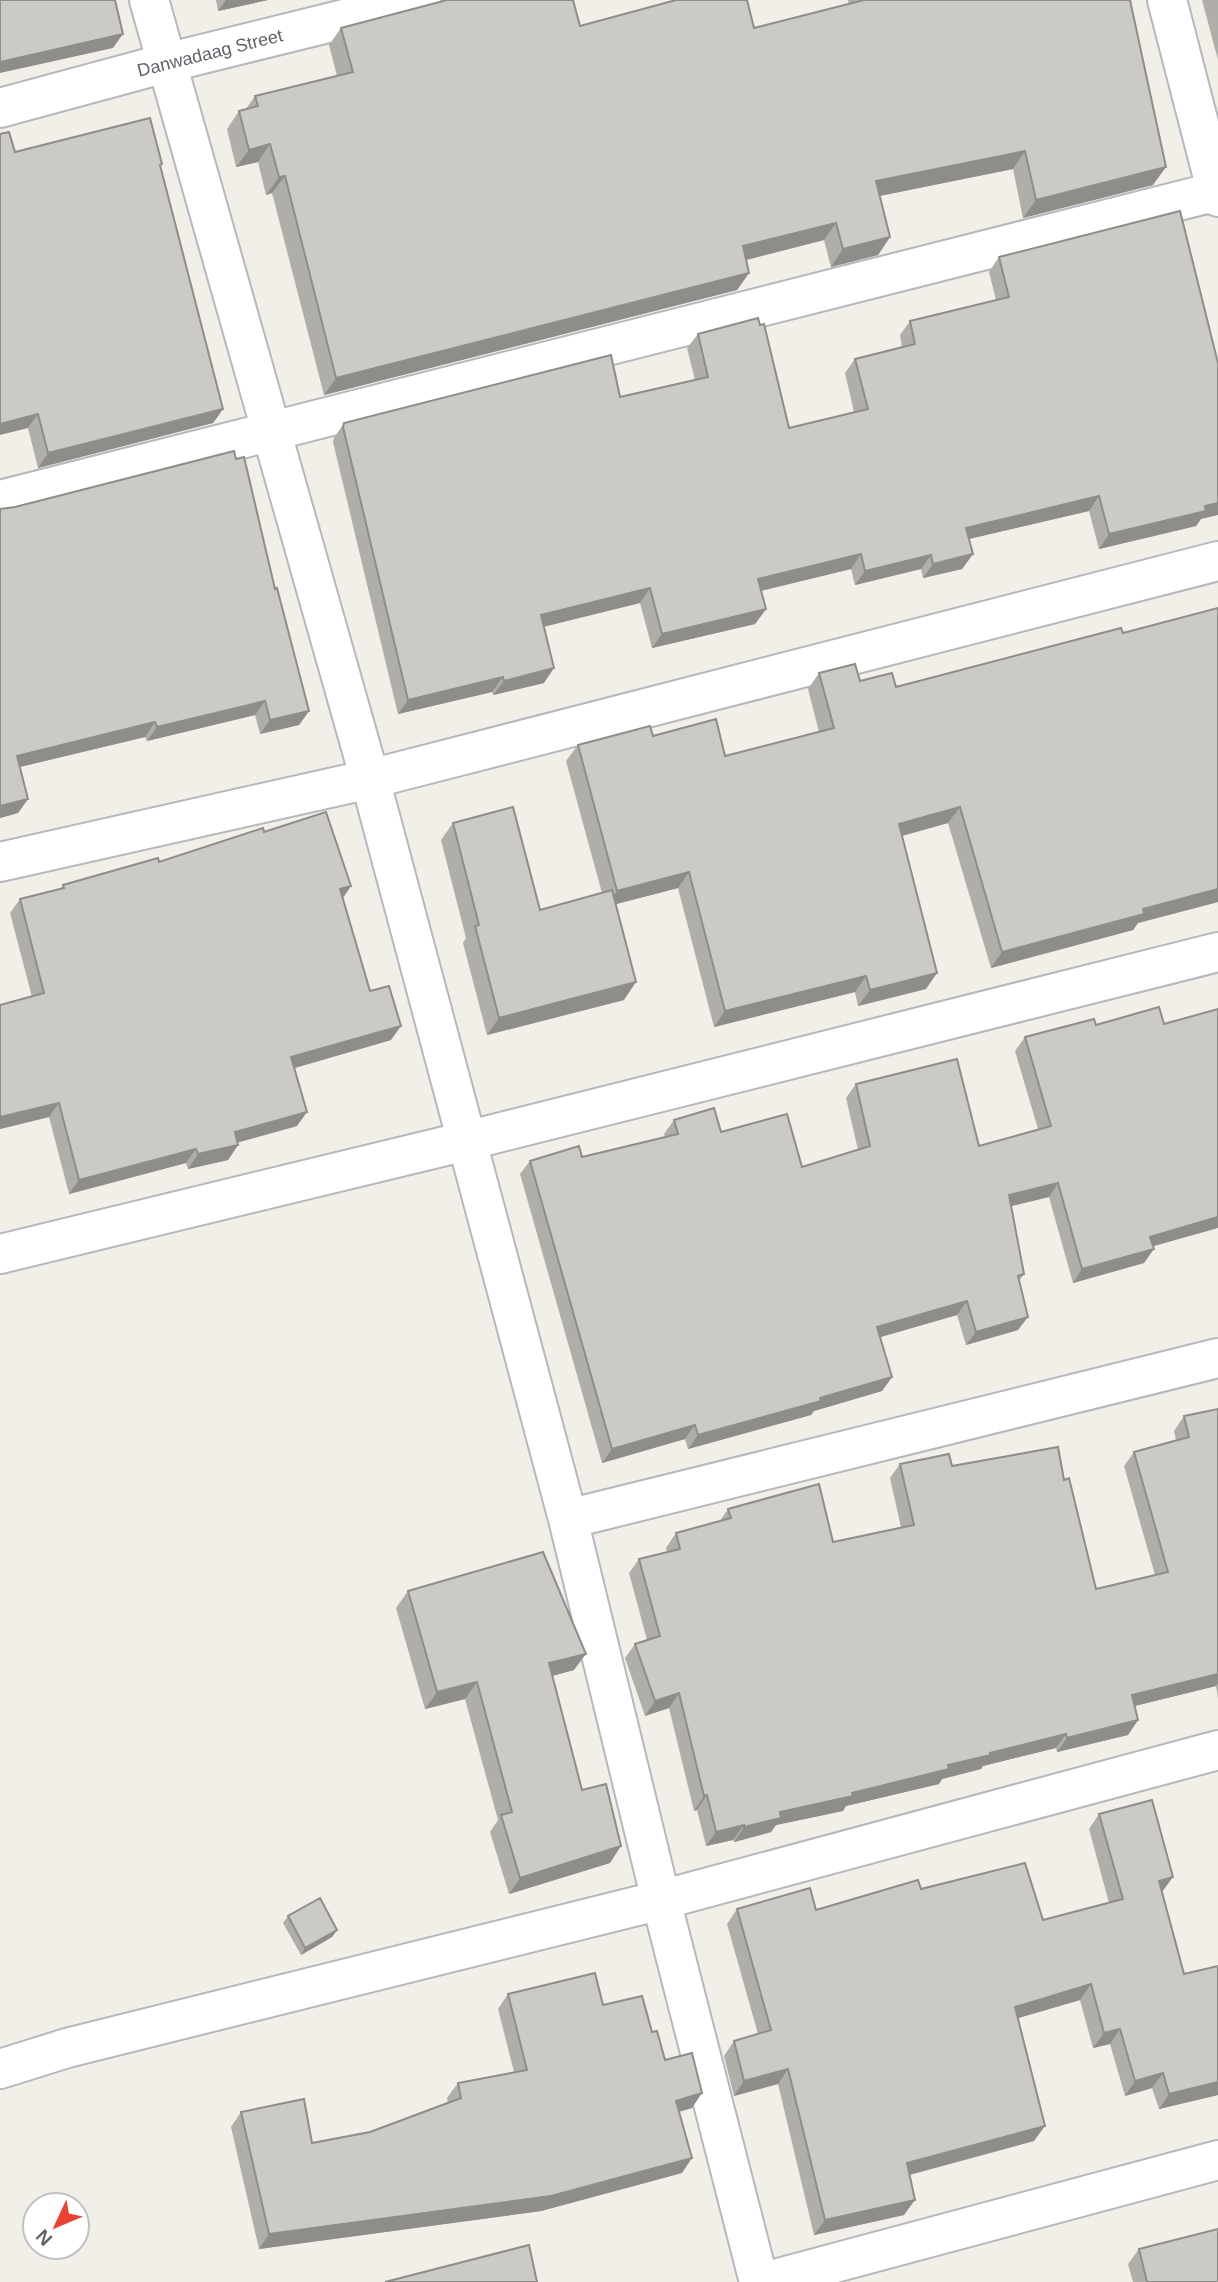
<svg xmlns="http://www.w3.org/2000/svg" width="1218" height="2282" font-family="Arial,sans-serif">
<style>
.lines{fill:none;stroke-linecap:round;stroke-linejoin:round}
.minor-casing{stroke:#b5b8bc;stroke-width:42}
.tertiary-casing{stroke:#b5b8bc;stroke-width:42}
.minor{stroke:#fff;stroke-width:38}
.tertiary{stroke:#fff;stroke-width:38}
.wall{fill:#afaea9}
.shaded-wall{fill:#8f8d8a}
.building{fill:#cccac5;stroke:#8f8d8a;stroke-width:2}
.labels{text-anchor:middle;stroke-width:5;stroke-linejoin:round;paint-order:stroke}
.street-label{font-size:18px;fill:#5f6368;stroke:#fff}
</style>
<rect width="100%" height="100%" fill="#f1efe8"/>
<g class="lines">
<defs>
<path id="minor" d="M149,0L370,779L568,1519L661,1900L759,2282
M1167,0L1218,197
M0,500L1218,191
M0,862L370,779L1218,561
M0,1254L466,1141L1218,952
M568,1519L1218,1358
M0,2069L67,2048L661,1900L1218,1750"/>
<path id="tertiary" d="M0,108L166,63L421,0
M764,2282L1218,2160"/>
</defs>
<use href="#minor" class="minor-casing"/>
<use href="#tertiary" class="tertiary-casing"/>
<use href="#minor" class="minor"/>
<use href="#tertiary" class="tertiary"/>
</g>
<path class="wall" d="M216,0H268L218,11Z
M848,0H1130L1153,185L1023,218L1013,169L880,196L890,237L878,255L831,267L824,240L746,260L749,273L737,290L324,395L272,193L266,195L258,162L236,167L227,129L239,111L246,109L255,96L337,76L329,45L341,28L580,26L754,28L849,5Z
M1202,0H1218V60Z
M15,152L161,167L223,409L213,423L38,468L28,428Z
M999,257L1201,519L1196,526L1099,549L1089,511L969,539L973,554L962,569L923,578L921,569L855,585L851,569L761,591L766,609L755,624L652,648L640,603L544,626V683L493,695L492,692L398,714L333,442L334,438L344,423L620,397L695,380L687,348L698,334L789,428L854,412L845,373L855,359L902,348L900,335L910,321L996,300L989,272Z
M0,509L275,589L309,711L299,725L260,734L255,715L147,741L145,737L20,767L28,799L18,813L0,818Z
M1218,608V902L1138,923L1133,930L991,968L948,823L902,836L926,989L858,1006L855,992L714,1027L678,888L616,904L624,1000L487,1035L463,943L466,938L441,840L453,823L540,910L602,893L566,761L578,745L653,736L725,756L819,732L808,689L819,673L896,687L1123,633Z
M264,832L351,886L343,898L370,991L391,1040L294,1068L297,1126L238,1142V1145L228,1160L188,1169L186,1163L69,1194L49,1117L0,1129V1005L32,997L10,913L20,899L61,888L63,885L159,862Z
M1025,1037L1153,1247L1144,1263L1073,1283L1049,1197L1011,1206L1024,1274L1019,1281L1018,1330L966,1345L957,1315L880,1337L892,1377L882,1391L814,1411L811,1415L688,1449L685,1439L602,1463L520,1174L530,1161L582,1157L665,1137L664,1134L674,1120L721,1132L802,1167L858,1150L846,1098L856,1084L979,1146L1038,1129L1015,1051Z
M1218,1409V1698L1216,1686L1135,1706L1138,1720L1128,1735L1057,1752L1056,1748L983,1766L981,1769L942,1779L939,1784L846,1806L843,1811L776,1825L771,1832L734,1842L733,1840L706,1846L697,1810L694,1811L669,1708L645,1716L625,1658L635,1644L647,1640L629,1573L639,1559L667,1552L666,1548L676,1533L720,1521L728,1509L833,1542L901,1527L890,1478L900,1464L952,1466L1064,1480L1096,1589L1155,1575L1124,1466L1134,1452L1176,1440L1174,1431L1184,1416Z
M408,1591L574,1670L552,1676L582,1790L610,1863L509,1894L490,1832L498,1820L465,1699L425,1709L396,1608Z
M1099,1814L1162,1892L1184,1974L1218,1966V2095L1159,2109L1152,2088L1125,2096L1110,2044L1093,2048L1080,2000L1018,2018L1034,2141L910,2175L904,2215L814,2235L778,2084L734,2096L724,2056L734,2041L758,2034L727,1924L737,1909L816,1910L921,1889L1043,1920L1109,1903L1089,1829Z
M288,1916L337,1930L332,1937L301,1955L283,1923Z
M508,1994L603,2005L652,2032L665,2060L692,2108L679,2112L682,2173L541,2211L259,2249L231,2127L241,2112L312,2143L370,2132L448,2103L447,2098L458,2083L514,2072L498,2009Z
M1139,2249L1218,2282H1133L1128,2264Z"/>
<path class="shaded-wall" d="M226,0H268L218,11Z
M123,34L113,48L0,73V62Z
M270,144L258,162L236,167L249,150Z
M1025,151L1013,169L864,199L876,181Z
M1166,167L1153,185L1023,218L1036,200Z
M285,176L272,193L266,195L279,177Z
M836,223L824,240L730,264L743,246Z
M890,237L878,255L831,267L843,249Z
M749,273L737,290L324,395L336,378Z
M223,409L213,423L38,468L48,453Z
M38,414L28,428L0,435V424Z
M1099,496L1089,511L956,542L966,528Z
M1218,503V515L1201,519L1196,526L1099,549L1109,534Z
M861,554L851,569L748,594L758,579Z
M973,554L962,569L923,578L933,564Z
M931,555L921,569L855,585L865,571Z
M650,588L640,603L531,630L541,615Z
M766,609L755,624L652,648L662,634Z
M554,668L544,683L493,695L504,681Z
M503,677L492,692L398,714L408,700Z
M265,701L255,715L147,741L157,727Z
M309,711L299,725L260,734L270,720Z
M155,722L145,737L7,770L17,756Z
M28,799L18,813L0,818V806Z
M960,807L948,823L887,840L899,824Z
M689,872L678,888L605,907L617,891Z
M351,886L341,900L340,889Z
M1218,889V902L1138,923L1133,930L991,968L1002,952L1143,909Z
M937,973L926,989L858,1006L870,990Z
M866,976L855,992L714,1027L725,1011Z
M636,982L624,1000L487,1035L499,1018Z
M401,1026L391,1040L281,1072L291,1057Z
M59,1103L49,1117L0,1129V1117Z
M307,1112L297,1126L225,1146L235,1132Z
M238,1145L228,1160L188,1169L198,1154Z
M196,1149L186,1163L69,1194L79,1180Z
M1058,1183L1049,1197L999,1209L1009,1195Z
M1218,1217V1228L1140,1250L1150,1237Z
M1154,1249L1144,1263L1073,1283L1082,1269Z
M967,1301L957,1315L867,1341L877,1327Z
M1028,1317L1018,1330L966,1345L976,1332Z
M892,1377L882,1391L814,1411L811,1415L688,1449L698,1435Z
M695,1425L685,1439L602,1463L612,1449Z
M586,1654L574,1670L537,1680L549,1663Z
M1218,1674V1683L1216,1686L1122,1709L1132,1695Z
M477,1682L465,1699L425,1709L437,1692Z
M679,1693L669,1708L645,1716L655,1701Z
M1138,1720L1128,1735L1057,1752L1067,1738Z
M1066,1734L1056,1748L983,1766L981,1769L942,1779L939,1784L846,1806L843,1811L776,1825L771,1832L734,1842L744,1827L780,1812L852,1793L990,1753Z
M707,1795L697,1810L694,1811L704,1796Z
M744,1825L733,1840L706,1846L716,1832Z
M621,1846L610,1863L509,1894L520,1878Z
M1173,1877L1162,1892L1159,1881Z
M337,1930L332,1937L301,1955L305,1948Z
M1091,1984L1080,2000L1005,2022L1015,2007Z
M1120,2029L1110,2044L1093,2048L1104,2033Z
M788,2069L778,2084L734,2096L744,2081Z
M1163,2073L1152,2088L1125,2096L1135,2081Z
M1218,2082V2095L1159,2109L1169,2094Z
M702,2093L692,2108L666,2115L676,2101Z
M1045,2126L1034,2141L897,2178L907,2163Z
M692,2158L682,2173L541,2211L259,2249L269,2234Z
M915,2200L904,2215L814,2235L825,2220Z"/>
<path class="building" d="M0,0H115L123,34L0,62Z
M447,0H573L580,26L676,0H747L754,28L864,0H1130L1166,167L1036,200L1025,151L876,181L890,237L843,249L836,223L743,246L749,273L336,378L285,176L279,177L270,144L249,150L239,111L258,106L255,96L353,72L341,28Z
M150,118L162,164L160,165L223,409L48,453L38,414L0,424V134L9,132L15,152Z
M1180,211L1218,363V503L1205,506L1206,511L1109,534L1099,496L966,528L973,554L933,564L931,555L865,571L861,554L758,579L766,609L662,634L650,588L541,615L554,668L504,681L503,677L408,700L343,427L344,423L611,355L620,397L708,377L698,334L758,318L760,325L764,324L789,428L868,409L855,359L915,344L910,321L1009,297L999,257Z
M234,451L236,459L244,457L275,589L277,588L309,711L270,720L265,701L157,727L155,722L17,756L28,799L0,806V509L15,507Z
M1218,608V889L1143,909L1144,914L1002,952L960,807L899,824L937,973L870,990L866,976L725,1011L689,872L617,891L578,745L650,726L653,736L716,719L725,756L834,728L819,673L855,664L860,681L892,673L896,687L1121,628L1123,633Z
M513,807L540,910L612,890L636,982L499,1018L475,926L479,925L453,823Z
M326,812L351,886L340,889L370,991L389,986L401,1026L291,1057L307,1112L235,1132L238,1145L198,1154L196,1149L79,1180L59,1103L0,1117V1005L44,993L20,899L64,888L63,885L158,858L159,862L263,828L264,832Z
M1159,1007L1164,1024L1218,1009V1217L1150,1237L1154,1249L1082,1269L1058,1183L1009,1195L1024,1274L1018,1276L1028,1317L976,1332L967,1301L877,1327L892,1377L820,1398L821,1401L698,1435L695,1425L612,1449L530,1161L579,1146L582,1157L678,1134L674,1120L714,1108L721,1132L787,1114L802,1167L870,1146L856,1084L957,1059L979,1146L1051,1126L1025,1037L1094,1019L1096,1025Z
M1218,1409V1674L1132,1695L1138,1720L1067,1738L1066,1734L990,1753L991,1755L948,1765L949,1769L852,1793L853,1796L780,1812L781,1818L744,1827V1825L716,1832L707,1795L704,1796L679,1693L655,1701L635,1644L660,1636L639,1559L680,1549L676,1533L731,1518L728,1509L819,1484L833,1542L914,1525L900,1464L949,1454L952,1466L1058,1447L1064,1480L1069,1478L1096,1589L1168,1572L1134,1452L1189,1437L1184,1416Z
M543,1552L586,1654L549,1663L582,1790L606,1784L621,1846L520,1878L501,1815L512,1812L477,1682L437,1692L408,1591Z
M1152,1800L1173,1877L1159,1881L1184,1974L1218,1966V2082L1169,2094L1163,2073L1135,2081L1120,2029L1104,2033L1091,1984L1015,2007L1045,2126L907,2163L915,2200L825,2220L788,2069L744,2081L734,2041L771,2030L737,1909L810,1888L816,1910L918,1880L921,1889L1025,1863L1043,1920L1123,1899L1099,1814Z
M320,1898L337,1930L305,1948L288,1916Z
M595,1973L603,2005L642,1996L652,2032L657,2031L665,2060L692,2053L702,2093L676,2101L692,2158L551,2196L269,2234L241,2112L304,2099L312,2143L370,2132L461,2098L458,2083L527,2070L508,1994Z
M1218,2229V2282H1147L1139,2249Z
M529,2245L537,2282H385Z"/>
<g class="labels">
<g class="street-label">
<text transform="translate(210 53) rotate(-14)" y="6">Danwadaag Street</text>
</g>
</g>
<g transform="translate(56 2226) rotate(226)"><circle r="33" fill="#ffffff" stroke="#bfc1c3" stroke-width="2"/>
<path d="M0-5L12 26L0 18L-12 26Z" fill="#ea4335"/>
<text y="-10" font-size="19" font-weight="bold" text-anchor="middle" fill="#5f6368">N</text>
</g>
</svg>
